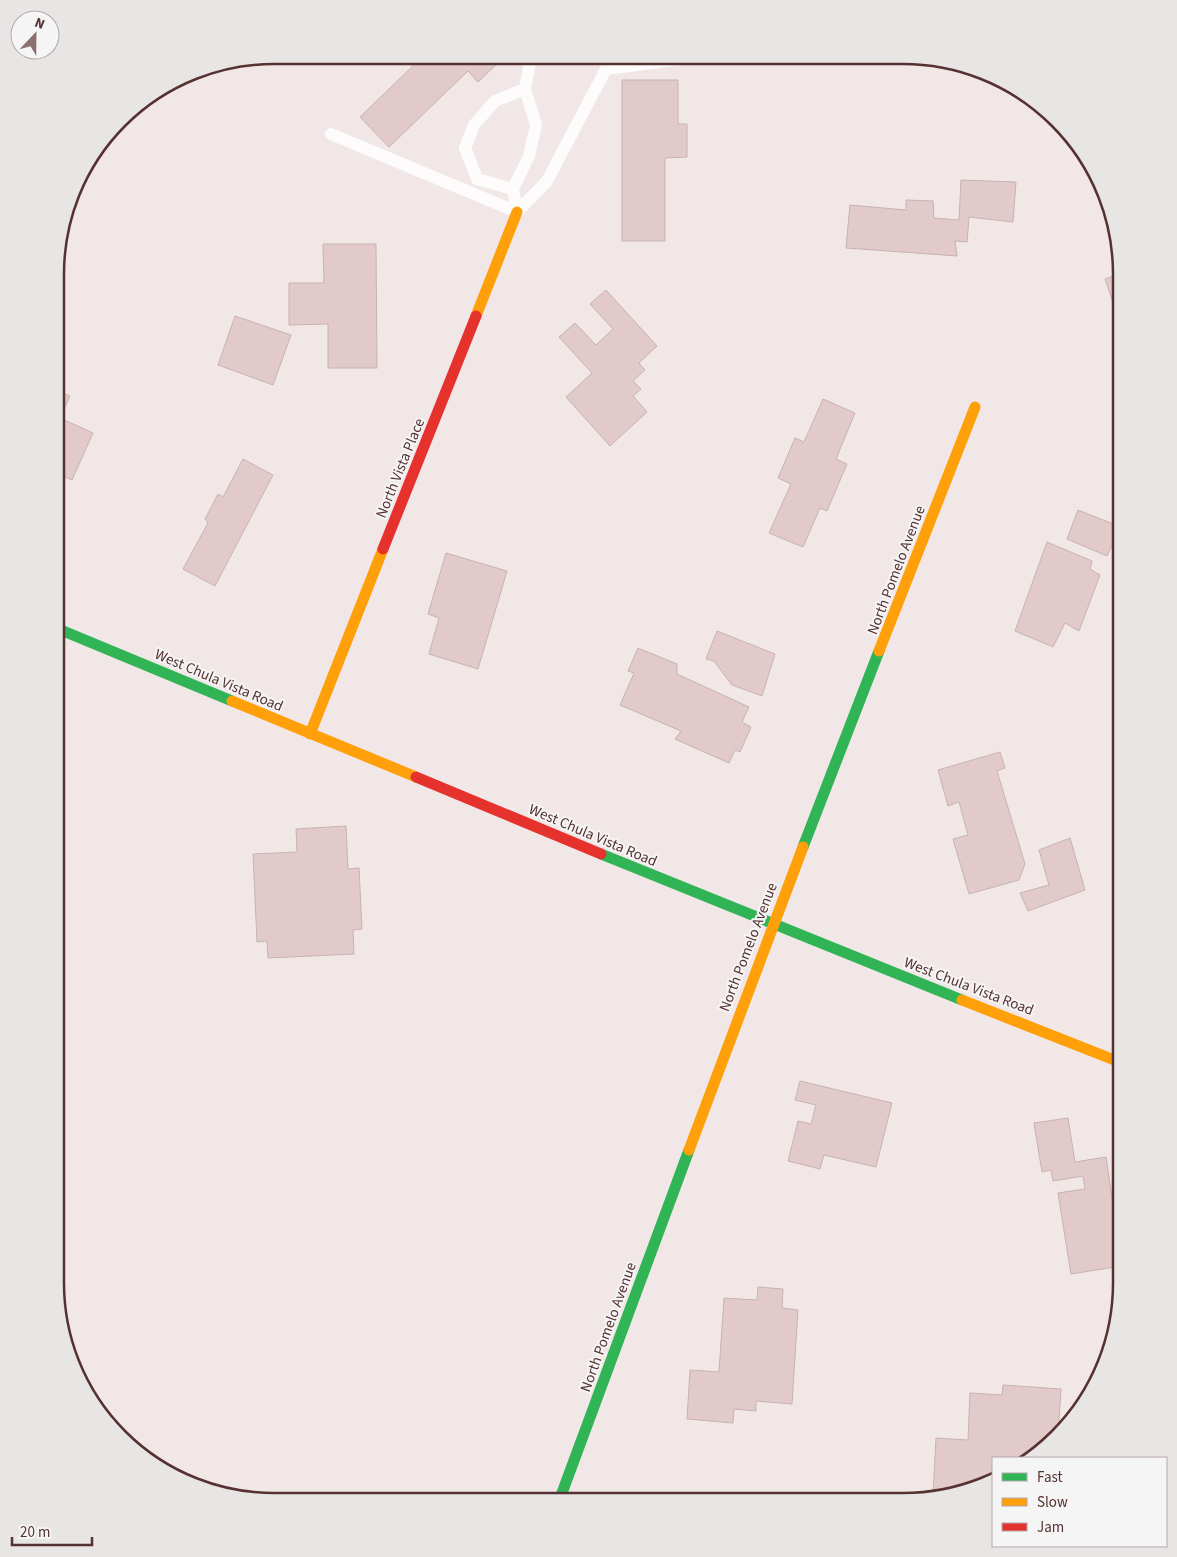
<svg xmlns="http://www.w3.org/2000/svg" width="1177" height="1557" font-family="'Source Sans 3',sans-serif">
<style>
.building{fill:#e2caca;stroke:#c7b2b2}
.lines{fill:none;stroke-linecap:round;stroke-linejoin:round}
.lane{stroke:#fdfbfb;stroke-width:12}
.fast{stroke:#30b455;stroke-width:11}
.slow{stroke:#ff9f0a;stroke-width:11}
.jam{stroke:#e5322d;stroke-width:11}
.labels{text-anchor:middle;stroke-width:4;stroke-linejoin:round;paint-order:stroke}
.street-label{font-size:15px;fill:#563131;stroke:#f5f5f5}
.rim{fill:none;stroke:#563131;stroke-width:2.5}
</style>
<rect width="100%" height="100%" fill="#f2e7e7"/>
<path class="building" d="M414,55L505,56L478,82L468,71L389,147L360,117L419,60Z
M622,80H678V124H687V157L665,158V241H622Z
M961,180L1016,182L1013,222L969,217L967,242L955,241L957,256L846,248L850,205L906,210V200L933,201L934,218L959,220Z
M323,244H376L377,368H328V324L289,325V283H324Z
M1122,273V329L1105,279Z
M606,290L657,346L639,363L645,370L633,381L641,389L633,396L647,412L610,446L566,397L592,373L559,337L575,323L596,345L613,329L590,304Z
M235,316L291,335L273,385L218,365Z
M57,391L70,396L60,418L93,433L72,480L56,473Z
M823,399L855,413L836,459L847,464L827,511L820,508L803,547L769,533L791,484L778,478L795,438L804,442Z
M243,459L273,475L215,586L183,569L208,523L205,519L218,494L223,497Z
M1078,510L1121,527L1107,556L1067,539Z
M1047,542L1092,561L1090,569L1100,575L1079,631L1065,623L1053,647L1015,631Z
M446,553L507,571L478,669L429,654L439,618L428,614Z
M717,631L775,654L762,696L732,685L714,661L706,659Z
M638,648L677,664V674L749,707L742,722L751,727L740,752L735,750L729,763L675,739L681,731L620,705L634,673L628,671Z
M1000,752L1005,768L997,771L1025,864L1019,880L969,894L953,839L968,835L959,802L948,806L938,770Z
M346,826L348,869L359,868L362,929L353,930L354,954L268,958L267,941L257,942L253,854L297,852L296,829Z
M1070,838L1085,890L1028,911L1020,893L1049,885L1039,850Z
M800,1081L892,1103L876,1167L824,1155L820,1169L788,1161L798,1121L811,1124L816,1105L795,1100Z
M1068,1118L1075,1162L1106,1157L1122,1266L1071,1274L1058,1193L1085,1189L1083,1176L1053,1181L1051,1170L1042,1172L1034,1123Z
M758,1287L783,1289L782,1308L798,1310L792,1404L756,1401V1411L734,1409L733,1423L687,1419L690,1370L719,1372L724,1298L757,1300Z
M1003,1385L1061,1389L1058,1436L1048,1448L1032,1458H993V1481L933,1495L936,1438L968,1440L970,1393L1002,1395Z
M687,1493L690,1501H664Z"/>
<g class="lines">
<path class="lane" d="M331,134L517,212
M513,189L477,179L465,148L474,125L495,101L525,89
M517,212L547,181L606,69L697,57
M517,212L513,189L529,156L536,125L525,89L531,56"/>
<path class="fast" d="M56,628L232,701
M803,847L879,651
M601,854L962,1000
M559,1501L689,1150"/>
<path class="slow" d="M476,316L517,212
M879,651L975,407
M232,701L416,777
M310,734L383,549
M962,1000L1122,1063
M689,1150L803,847"/>
<path class="jam" d="M383,549L476,316
M416,777L601,854"/>
</g>
<g class="labels">
<g class="street-label">
<text transform="translate(400 468) rotate(-68)" y="5">North Vista Place</text>
<text transform="translate(896 570) rotate(-69)" y="5">North Pomelo Avenue</text>
<text transform="translate(219 680) rotate(23)" y="5">West Chula Vista Road</text>
<text transform="translate(593 835) rotate(23)" y="5">West Chula Vista Road</text>
<text transform="translate(748 947) rotate(-69)" y="5">North Pomelo Avenue</text>
<text transform="translate(969 986) rotate(21)" y="5">West Chula Vista Road</text>
<text transform="translate(608 1327) rotate(-70)" y="5">North Pomelo Avenue</text>
</g>
</g>
<path d="M0 0H1177V1557H0ZM274 64H903A210 210 0 0 1 1113 274V1283A210 210 0 0 1 903 1493H274A210 210 0 0 1 64 1283V274A210 210 0 0 1 274 64Z" fill="#e8e5e5" fill-rule="evenodd"/>
<path class="rim" d="M274 64H903A210 210 0 0 1 1113 274V1283A210 210 0 0 1 903 1493H274A210 210 0 0 1 64 1283V274A210 210 0 0 1 274 64Z"/>
<rect x="992" y="1457" width="175" height="90" fill="#f5f5f5" stroke="#b5a7a7"/>
<rect x="1002" y="1473" width="25" height="8" fill="#30b455" stroke="#b5a7a7"/>
<text x="1037" y="1482" font-size="15" fill="#563131">Fast</text>
<rect x="1002" y="1498" width="25" height="8" fill="#ff9f0a" stroke="#b5a7a7"/>
<text x="1037" y="1507" font-size="15" fill="#563131">Slow</text>
<rect x="1002" y="1523" width="25" height="8" fill="#e5322d" stroke="#b5a7a7"/>
<text x="1037" y="1532" font-size="15" fill="#563131">Jam</text>
<g transform="translate(35 35) rotate(22)"><circle r="24" fill="#f5f5f5" stroke="#b5a7a7"/>
<path d="M0-4L9 19L0 12L-9 19Z" fill="#8d7171"/>
<text y="-8" font-size="14" font-weight="bold" text-anchor="middle" fill="#563131">N</text>
</g>
<path d="M12 1537v8h80v-8" fill="none" stroke="#563131" stroke-width="2.5"/>
<text x="20" y="1537" font-size="15" fill="#563131" stroke="#f5f5f5" stroke-width="4" paint-order="stroke">20 m</text>
</svg>
